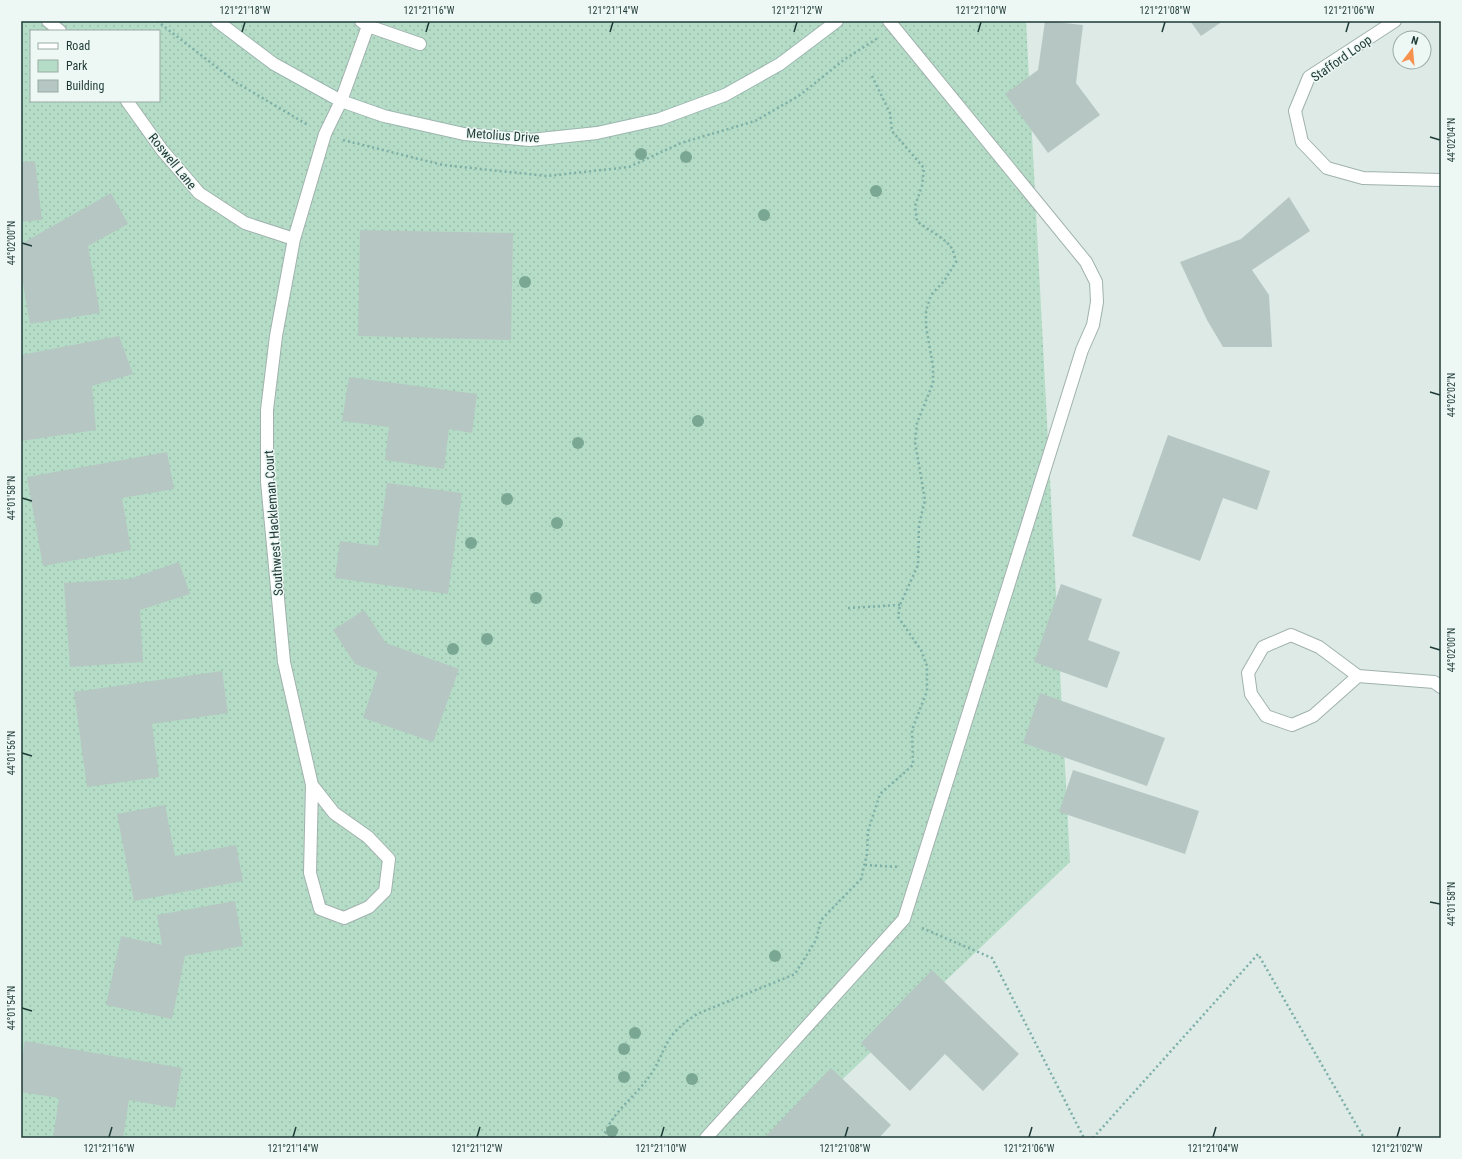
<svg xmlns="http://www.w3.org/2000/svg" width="1462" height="1159" font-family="'Roboto Condensed',sans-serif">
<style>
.green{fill:url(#green-dots);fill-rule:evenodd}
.building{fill:#b6c7c3}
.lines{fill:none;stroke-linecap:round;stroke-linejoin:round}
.lane-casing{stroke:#a0b2ae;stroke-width:14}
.street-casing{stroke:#a0b2ae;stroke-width:14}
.secondary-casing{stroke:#9cb6b0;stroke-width:14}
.path{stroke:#7cafa7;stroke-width:2.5;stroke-dasharray:2 3;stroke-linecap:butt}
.lane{stroke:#fff;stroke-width:12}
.street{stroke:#fff;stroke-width:12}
.secondary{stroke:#fff;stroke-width:12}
.tree{fill:#79a794}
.ticks{fill:none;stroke:#1e3a36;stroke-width:1.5}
.labels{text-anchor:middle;stroke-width:3;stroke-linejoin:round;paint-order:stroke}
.street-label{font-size:13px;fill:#1e3a36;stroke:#edf7f3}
.neatline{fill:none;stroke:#1e3a36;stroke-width:1.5}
.ticks-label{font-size:10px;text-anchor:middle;fill:#1e3a36}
</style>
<defs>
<pattern id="green-dots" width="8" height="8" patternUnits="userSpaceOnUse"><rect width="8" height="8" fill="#b5dcc6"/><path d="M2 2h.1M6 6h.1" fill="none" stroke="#9bbeab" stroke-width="1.8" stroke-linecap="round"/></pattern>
</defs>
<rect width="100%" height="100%" fill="#ddeae6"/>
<path class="green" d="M21,21H1026L1070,862L781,1138H21ZM31,31H159V101H31Z"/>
<path class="building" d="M1045,21L1083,25L1076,83L1100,115L1048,153L1005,94L1038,70Z
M1190,21H1223L1201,36Z
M35,161L42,220L21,222V162Z
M111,193L128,224L88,246L100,313L30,324L21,272V244Z
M1289,197L1310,231L1252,270L1269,295L1272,347H1223L1207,320L1180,262L1241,239Z
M360,230L513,233L511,340L358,336Z
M119,336L133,374L92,386L96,430L21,441V355Z
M349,377L477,394L472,433L449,429L444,469L385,460L389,427L342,421Z
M1168,435L1270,471L1257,510L1223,498L1200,561L1132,536Z
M167,452L174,489L122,498L131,550L43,566L27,477Z
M387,483L462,493L448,594L335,578L340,541L378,546Z
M179,562L190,594L140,610L143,662L70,667L64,583L129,579Z
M1061,584L1102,599L1088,640L1120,652L1107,688L1034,662Z
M364,610L386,643L459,669L433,742L363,718L378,672L355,664L333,630Z
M222,671L228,713L152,724L159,777L87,787L74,692Z
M1040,693L1165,738L1147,786L1023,743Z
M1073,770L1199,811L1185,854L1059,812Z
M165,805L175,856L236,845L243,881L134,901L117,814Z
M235,901L243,946L185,956L172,1019L106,1005L121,936L162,945L157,915Z
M932,970L1019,1054L983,1091L945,1054L910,1091L861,1043Z
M25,1041L182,1068L175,1108L129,1100L123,1138H53L59,1098L21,1092V1062Z
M831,1068L891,1125L879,1138H764Z"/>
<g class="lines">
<defs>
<path id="lane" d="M706,1138L904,919L1082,350L1093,325L1097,302L1096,282L1086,262L889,21"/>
<path id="street" d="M48,21L60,31
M361,21L368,26L420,44
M1395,21L1309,77L1295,111L1302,142L1327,168L1363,178L1441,180
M127,101L162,150L199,193L245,223L294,239
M1358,676L1313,716L1292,725L1266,716L1251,694L1248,673L1263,647L1291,635L1319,647L1358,676L1434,682L1441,687
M312,785L334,813L368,837L389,859L385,891L369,907L344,918L320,909L310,873L312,785L284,662L267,482V410L276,336L294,239L325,134L341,101L368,26"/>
<path id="secondary" d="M217,21L274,64L341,101L384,116L464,134L530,140L597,133L660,119L725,95L780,64L837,21"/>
</defs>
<use href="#lane" class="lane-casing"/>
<use href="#street" class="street-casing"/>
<use href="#secondary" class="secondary-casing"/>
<path class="path" d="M157,21L237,83L308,125
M343,140L443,165L547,176L629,167L681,143L755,121L800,95L845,59L878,38
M848,608L900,605
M865,865L900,867
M922,928L992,958L1084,1138
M603,1138C611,1113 634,1098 649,1077C659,1064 663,1047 673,1034C680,1026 688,1020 697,1014L795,974L816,940L821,920L861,879L867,854L868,831L880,794L913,765L912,730L927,691V666L921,650L898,617L900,605L918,565L919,525L925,500L915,442L917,423L933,383V366L926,326V311L931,295L944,281L956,262C955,258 954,253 952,249C947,239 926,229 917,221L915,206L922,186L924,168L892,131L890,113L872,76
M1093,1138L1258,954L1364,1138"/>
<use href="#lane" class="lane"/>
<use href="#street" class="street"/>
<use href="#secondary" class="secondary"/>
</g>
<g class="tree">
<circle cx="641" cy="154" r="6"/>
<circle cx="686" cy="157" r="6"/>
<circle cx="876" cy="191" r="6"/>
<circle cx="764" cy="215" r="6"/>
<circle cx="525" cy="282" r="6"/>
<circle cx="698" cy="421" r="6"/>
<circle cx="578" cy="443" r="6"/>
<circle cx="507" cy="499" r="6"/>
<circle cx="557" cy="523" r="6"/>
<circle cx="471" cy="543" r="6"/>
<circle cx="536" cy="598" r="6"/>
<circle cx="487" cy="639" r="6"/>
<circle cx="453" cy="649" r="6"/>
<circle cx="775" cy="956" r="6"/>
<circle cx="635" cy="1033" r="6"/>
<circle cx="624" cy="1049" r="6"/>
<circle cx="624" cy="1077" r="6"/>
<circle cx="692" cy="1079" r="6"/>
<circle cx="612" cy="1131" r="6"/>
</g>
<path class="ticks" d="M242,32L245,22M426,32L429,22M610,32L613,22M794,32L797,22M978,32L981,22M1162,32L1165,22M1346,32L1349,22M1430,137L1440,140M22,243L32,246M1430,392L1440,395M22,498L32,501M1430,647L1440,650M22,753L32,756M1430,902L1440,904M22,1008L32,1011M109,1137L112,1127M293,1137L296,1127M477,1137L480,1127M661,1137L664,1127M845,1137L848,1127M1029,1137L1032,1127M1213,1137L1216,1127M1397,1137L1400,1127"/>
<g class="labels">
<g class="street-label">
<text transform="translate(1341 58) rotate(-35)" y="5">Stafford Loop</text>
<text transform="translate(503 135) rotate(4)" y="5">Metolius Drive</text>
<text transform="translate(173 161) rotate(51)" y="5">Roswell Lane</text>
<text transform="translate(273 523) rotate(-94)" y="5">Southwest Hackleman Court</text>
</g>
</g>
<rect width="1462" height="1159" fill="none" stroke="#edf7f3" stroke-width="44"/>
<rect x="30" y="30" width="130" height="72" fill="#edf7f3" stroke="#9aaba7"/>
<rect x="38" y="43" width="20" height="6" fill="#ffffff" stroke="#9aaba7"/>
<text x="66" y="50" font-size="12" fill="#1e3a36">Road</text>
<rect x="38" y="60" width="20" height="12" fill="#b5dcc6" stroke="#9aaba7"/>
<text x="66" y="70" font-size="12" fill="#1e3a36">Park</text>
<rect x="38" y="80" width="20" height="12" fill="#b6c7c3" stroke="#9aaba7"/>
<text x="66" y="90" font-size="12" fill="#1e3a36">Building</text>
<g transform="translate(1412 50) rotate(16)"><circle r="19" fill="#edf7f3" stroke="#9aaba7"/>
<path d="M0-3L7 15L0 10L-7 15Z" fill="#f7924e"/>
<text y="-6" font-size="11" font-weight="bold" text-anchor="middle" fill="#1e3a36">N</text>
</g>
<rect x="22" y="22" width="1418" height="1115" class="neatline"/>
<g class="ticks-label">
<text x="245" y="14">121°21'18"W</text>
<text x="429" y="14">121°21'16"W</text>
<text x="613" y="14">121°21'14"W</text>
<text x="797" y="14">121°21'12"W</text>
<text x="981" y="14">121°21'10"W</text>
<text x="1165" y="14">121°21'08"W</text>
<text x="1349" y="14">121°21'06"W</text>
<text transform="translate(1451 140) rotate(-90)" y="4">44°02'04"N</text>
<text transform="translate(11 243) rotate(-90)" y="4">44°02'00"N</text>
<text transform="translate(1451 395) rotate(-90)" y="4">44°02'02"N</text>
<text transform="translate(11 498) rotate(-90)" y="4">44°01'58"N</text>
<text transform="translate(1451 650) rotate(-90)" y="4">44°02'00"N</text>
<text transform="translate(11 753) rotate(-90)" y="4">44°01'56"N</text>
<text transform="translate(1451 904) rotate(-90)" y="4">44°01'58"N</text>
<text transform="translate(11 1008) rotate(-90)" y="4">44°01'54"N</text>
<text x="109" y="1152">121°21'16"W</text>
<text x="293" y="1152">121°21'14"W</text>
<text x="477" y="1152">121°21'12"W</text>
<text x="661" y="1152">121°21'10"W</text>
<text x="845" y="1152">121°21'08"W</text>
<text x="1029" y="1152">121°21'06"W</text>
<text x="1213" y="1152">121°21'04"W</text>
<text x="1397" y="1152">121°21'02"W</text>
</g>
</svg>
